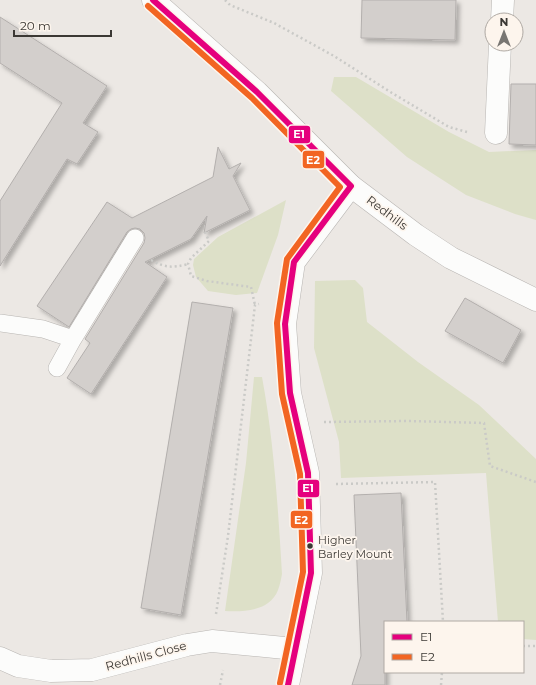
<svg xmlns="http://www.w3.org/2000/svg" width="536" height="685" font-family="Montserrat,sans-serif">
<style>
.green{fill:#dde0c8}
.building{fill:#d3cfcc;stroke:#b3afad;filter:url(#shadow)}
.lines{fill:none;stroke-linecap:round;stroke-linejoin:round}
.lane-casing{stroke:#b8b5b2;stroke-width:18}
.street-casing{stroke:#b8b5b2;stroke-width:23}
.secondary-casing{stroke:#b8b5b2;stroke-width:23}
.path{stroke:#cacac7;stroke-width:2.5;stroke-dasharray:2 3;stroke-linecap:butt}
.lane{stroke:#fcfcfb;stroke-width:17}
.street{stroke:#fcfcfb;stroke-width:22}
.secondary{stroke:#fcfcfb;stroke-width:22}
.bus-1-casing{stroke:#fdf5ed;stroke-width:9}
.bus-2-casing{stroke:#fdf5ed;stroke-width:9}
.bus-1{stroke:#e5007d;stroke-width:6}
.bus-2{stroke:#f26522;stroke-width:6}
.bus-dot{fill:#3b3834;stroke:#fdf5ed;stroke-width:1.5}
.labels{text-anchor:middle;stroke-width:3.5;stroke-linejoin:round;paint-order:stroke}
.bus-label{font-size:11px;fill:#3b3834;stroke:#fdf5ed;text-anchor:start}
.street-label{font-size:12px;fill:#3b3834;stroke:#fdf5ed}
.line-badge{stroke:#fdf5ed;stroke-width:1.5}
.badge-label{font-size:11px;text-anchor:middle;font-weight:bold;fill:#fff}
</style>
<defs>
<filter id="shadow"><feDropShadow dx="3.5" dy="3.5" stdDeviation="2" flood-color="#0004"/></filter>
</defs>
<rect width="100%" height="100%" fill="#ece8e4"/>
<path class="green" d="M334,77H356L449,132L489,152L536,150V220L515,214L466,195L407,157L331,91Z
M286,200L278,235L257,293L236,295L208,291L196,277L193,265L194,259L218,237Z
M355,280L363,288L367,322L418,362L479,405L536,459V640L523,639V622H498L486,473L341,478L339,442L314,348L315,281Z
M254,377H262C274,442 278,508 282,574C281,579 280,585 278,590C270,611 244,612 225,611L246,463Z"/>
<path class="building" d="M362,0H456L455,40L361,38Z
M0,17L107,86L83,123L98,132L77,164L67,159L0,266V201L62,103L0,63Z
M511,84H536V145L509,144Z
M218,147L229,169L241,163L233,176L250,210L204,233L207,216L191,239L145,262L167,277L91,394L67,378L90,343L85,339L144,243L145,238L144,233L140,229L135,228L131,229L127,232L69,327L37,306L107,202L132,218L213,177Z
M465,298L521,330L503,363L445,331Z
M192,302L233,308L181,615L141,608Z
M401,493L407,622H385V685H352L361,656L354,495Z"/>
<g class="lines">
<defs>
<path id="lane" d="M0,323L43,329L73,339
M57,368L73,339L135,238"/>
<path id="street" d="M502,20L503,0
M496,133L500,44
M0,658L18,666L51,671L92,670L187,645L212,641L295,649
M288,685L311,573L308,473L290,393L285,324L294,262L351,186"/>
<path id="secondary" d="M153,0L257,92L351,186L416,235L451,258L536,300"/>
</defs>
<use href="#lane" class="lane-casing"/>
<use href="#street" class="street-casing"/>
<use href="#secondary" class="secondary-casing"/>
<path class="path" d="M225,0L230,5L274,23L334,56L392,93L449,127L467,132
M205,232L209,241L191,258L188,264L191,276L207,281L251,287L255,305
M151,260C165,268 173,268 188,264
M324,422L408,421L484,423L490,466L536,482
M336,484L435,482L443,622
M216,614L228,536L255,305L259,304
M523,646H536
M220,685L223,670
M441,685L442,672"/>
<use href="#lane" class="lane"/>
<use href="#street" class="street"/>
<use href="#secondary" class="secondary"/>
<defs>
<path id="bus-1" d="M153,0L257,92L351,186L294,262L285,324L290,393L308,473L311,573L288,685"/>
<path id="bus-2" d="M148,6L252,98L340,187L287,259L277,323L282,394L300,474L303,572L280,683"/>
</defs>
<use href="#bus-1" class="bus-1-casing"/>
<use href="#bus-2" class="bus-2-casing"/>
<use href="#bus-1" class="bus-1"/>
<use href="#bus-2" class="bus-2"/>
</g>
<circle class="bus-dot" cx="310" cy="546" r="3.5"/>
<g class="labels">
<g class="bus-label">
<text x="318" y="544">Higher<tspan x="318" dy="14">Barley Mount</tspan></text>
</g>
<g class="street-label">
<text transform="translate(387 213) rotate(37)" y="4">Redhills</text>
<text transform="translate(146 656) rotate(-15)" y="4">Redhills Close</text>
</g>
</g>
<g class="line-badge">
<rect x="288" y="125" width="23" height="19" rx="4" fill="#e5007d"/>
<rect x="302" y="150" width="23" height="19" rx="4" fill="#f26522"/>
<rect x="297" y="479" width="23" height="19" rx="4" fill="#e5007d"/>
<rect x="290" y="510" width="23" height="19" rx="4" fill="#f26522"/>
</g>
<g class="badge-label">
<text x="299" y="138">E1</text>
<text x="313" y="164">E2</text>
<text x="308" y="492">E1</text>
<text x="301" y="524">E2</text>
</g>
<rect x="384" y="621" width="140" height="52" fill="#fdf5ed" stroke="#afa9a3"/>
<rect x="392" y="634" width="20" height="6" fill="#e5007d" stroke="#afa9a3"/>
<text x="420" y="641" font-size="12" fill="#3b3834">E1</text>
<rect x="392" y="654" width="20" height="6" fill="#f26522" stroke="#afa9a3"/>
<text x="420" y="661" font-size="12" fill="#3b3834">E2</text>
<g transform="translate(504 32)"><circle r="19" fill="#fdf5ed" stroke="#afa9a3"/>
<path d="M0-3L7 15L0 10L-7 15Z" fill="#797672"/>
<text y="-6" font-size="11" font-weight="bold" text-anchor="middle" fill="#3b3834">N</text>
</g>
<path d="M14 30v6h97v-6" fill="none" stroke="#3b3834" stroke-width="2"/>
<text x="20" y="30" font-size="12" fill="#3b3834" stroke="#fdf5ed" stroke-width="3" paint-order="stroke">20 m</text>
</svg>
